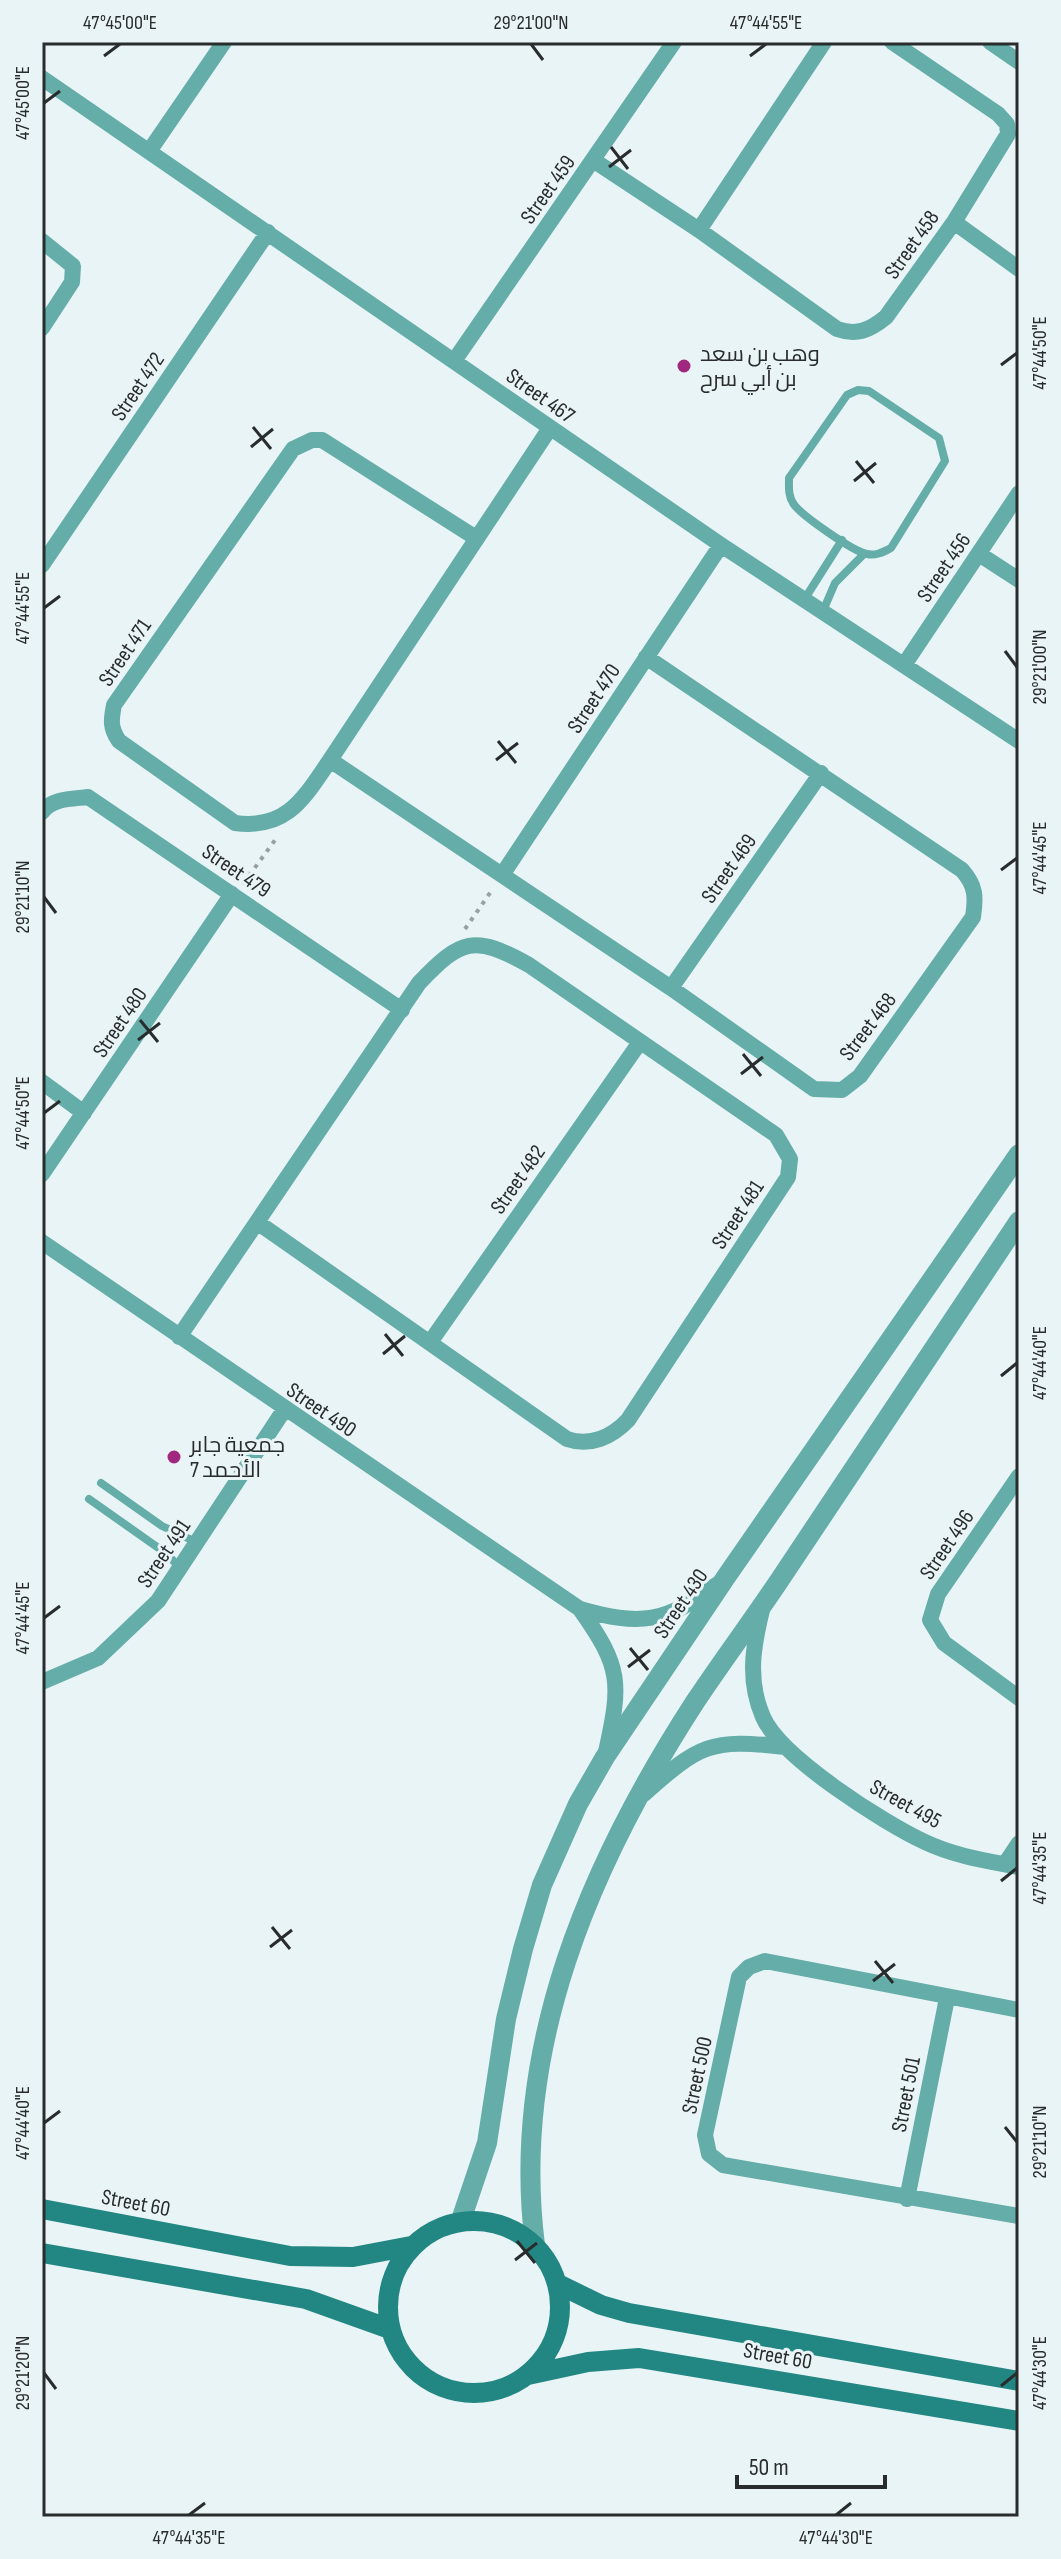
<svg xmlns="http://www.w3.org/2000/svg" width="1061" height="2559" font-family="'Sofia Sans Condensed',Cairo,sans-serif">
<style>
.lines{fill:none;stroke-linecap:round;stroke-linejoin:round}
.path{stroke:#98a0a2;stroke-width:4;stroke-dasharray:4 6;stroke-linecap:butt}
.service{stroke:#65ada8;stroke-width:8}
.minor{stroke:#65ada8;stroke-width:16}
.tertiary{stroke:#65ada8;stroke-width:20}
.secondary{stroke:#228782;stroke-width:20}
.ticks{fill:none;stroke:#282c2d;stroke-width:3}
.poi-dot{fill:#a1287f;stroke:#e9f4f7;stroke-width:3}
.labels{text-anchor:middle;stroke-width:6;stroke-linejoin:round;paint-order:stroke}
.street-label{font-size:22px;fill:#282c2d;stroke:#e9f4f7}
.poi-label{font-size:22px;fill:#282c2d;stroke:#e9f4f7;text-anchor:start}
.neatline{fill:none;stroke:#282c2d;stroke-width:3}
.ticks-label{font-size:20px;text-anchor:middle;fill:#282c2d}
</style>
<rect width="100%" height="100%" fill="#e9f4f7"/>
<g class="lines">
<path class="path" d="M243,884L278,836
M465,929L492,890"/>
<path class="service" d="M858,390L869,391L939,438L945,461L891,548C883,552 876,556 867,554C854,552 799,514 793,503C788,495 789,487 789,478L847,395Z
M804,600L842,540
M823,611L835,583L864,554
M101,1483L162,1526L196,1542
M89,1499L167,1554L180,1568"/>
<path class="minor" d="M990,42L1019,62
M42,78L721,545L1019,741
M150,150L224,42
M593,160L699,230L837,329C857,336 870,330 886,317L954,222L1008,134L1007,124L998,114L892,42
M954,222L1019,269
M699,230L824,42
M42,241L73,266L72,282L42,328
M454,361L674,42
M476,538L322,440H312L293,449L114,705C111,720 110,728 119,741L235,823C287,830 304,798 330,760L550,428
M979,554L1019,580
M42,565L268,232
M904,665L1019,493
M330,760L671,988L814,1089L842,1090L860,1076L973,917C976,897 976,886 962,870L646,657
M42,812C52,798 72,799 88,797L402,1010
M502,875L721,545
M671,988L821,773
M42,1082L84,1113
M42,1174L232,894
M42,1242L580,1609C639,1626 667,1623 716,1585
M179,1337L419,983C461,939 474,934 529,965L776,1135L790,1159L788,1177L628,1420C612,1437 590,1447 567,1439L257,1222
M431,1341L640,1042
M1019,1476L938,1594L930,1620L944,1643L1019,1698
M580,1609C622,1668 621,1683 606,1752
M762,1610C753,1647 747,1680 763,1717C780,1757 884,1823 925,1842C954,1856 988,1861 1019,1867
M42,1682L98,1658L158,1601L284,1410
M644,1794C699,1745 710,1738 785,1747
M1005,1864L1019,1843
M1019,2010L765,1961L749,1967L739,1977L705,2135L709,2154L723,2165L1019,2216
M907,2199L947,1998"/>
<path class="tertiary" d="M461,2220L487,2143L506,2019L523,1949L542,1885L578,1804L605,1757L726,1577L1019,1154
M535,2245C510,2049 590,1864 695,1702C723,1660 753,1620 781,1578C860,1459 939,1340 1019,1221"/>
<path class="secondary" d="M42,2209L290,2256L353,2257L411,2246
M388 2307a86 86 0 1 1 172 0a86 86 0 1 1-172 0Z
M42,2253L306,2299L390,2329
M558,2284L601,2305L629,2313L1019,2381
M528,2375L588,2362L639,2358L1019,2421"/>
</g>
<path class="ticks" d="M531,44L543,60M104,56L120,44M750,56L766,44M44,103L60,91M611,147L628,169M609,167L631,150M1001,365L1017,353M253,427L271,449M251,447L273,429M856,461L874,483M854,481L876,463M44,608L60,596M1005,651L1017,667M498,741L516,763M496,760L518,743M1001,870L1017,858M44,897L56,913M140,1020L158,1042M138,1040L160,1023M743,1054L761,1076M741,1074L763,1057M44,1113L60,1101M385,1334L403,1356M383,1354L405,1336M1001,1376L1017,1363M44,1618L60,1606M630,1648L648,1670M628,1667L650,1650M1001,1881L1017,1868M272,1927L290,1949M270,1947L292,1930M875,1961L893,1983M873,1981L895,1964M44,2123L60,2111M1005,2127L1017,2142M517,2241L535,2263M515,2260L537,2243M44,2373L56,2389M1001,2386L1017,2373M189,2515L205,2503M836,2515L851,2503"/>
<g class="poi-dot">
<circle cx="684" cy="366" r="8"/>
<circle cx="174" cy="1457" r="8"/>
</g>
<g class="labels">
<g class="street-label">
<text transform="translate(547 189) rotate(-55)" y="8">Street 459</text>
<text transform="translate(911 244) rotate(-55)" y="8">Street 458</text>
<text transform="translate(137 386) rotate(-56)" y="8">Street 472</text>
<text transform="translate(541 395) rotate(35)" y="8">Street 467</text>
<text transform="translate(943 567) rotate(-56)" y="8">Street 456</text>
<text transform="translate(124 652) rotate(-56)" y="8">Street 471</text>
<text transform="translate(593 698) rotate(-57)" y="8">Street 470</text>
<text transform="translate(728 868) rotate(-55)" y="8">Street 469</text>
<text transform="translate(237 870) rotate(34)" y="8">Street 479</text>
<text transform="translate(119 1022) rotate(-56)" y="8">Street 480</text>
<text transform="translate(867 1026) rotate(-53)" y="8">Street 468</text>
<text transform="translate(517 1179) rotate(-55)" y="8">Street 482</text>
<text transform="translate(737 1214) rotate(-57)" y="8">Street 481</text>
<text transform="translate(322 1409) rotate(34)" y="8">Street 490</text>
<text transform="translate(946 1544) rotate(-56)" y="8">Street 496</text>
<text transform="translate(163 1553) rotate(-56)" y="8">Street 491</text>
<text transform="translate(680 1603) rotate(-56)" y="8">Street 430</text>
<text transform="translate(906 1803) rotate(29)" y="8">Street 495</text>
<text transform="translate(696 2075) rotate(-78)" y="8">Street 500</text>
<text transform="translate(905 2094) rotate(-79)" y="8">Street 501</text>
<text transform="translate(136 2202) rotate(11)" y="8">Street 60</text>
<text transform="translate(778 2355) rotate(10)" y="8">Street 60</text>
</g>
<g class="poi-label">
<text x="700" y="361">وهب بن سعد<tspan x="700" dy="25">بن أبي سرح</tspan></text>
<text x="190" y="1452">جمعية جابر<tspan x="190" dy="25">الأحمد 7</tspan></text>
</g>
</g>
<rect width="1061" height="2559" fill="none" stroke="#e9f4f7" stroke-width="88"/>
<path d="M737 2475v12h148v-12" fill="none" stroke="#282c2d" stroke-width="4"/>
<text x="749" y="2475" font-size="24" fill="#282c2d" stroke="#e9f4f7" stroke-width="6" paint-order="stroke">50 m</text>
<rect x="44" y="44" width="973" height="2471" class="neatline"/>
<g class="ticks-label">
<text x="120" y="29">47°45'00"E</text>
<text x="531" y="29">29°21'00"N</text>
<text x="766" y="29">47°44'55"E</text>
<text transform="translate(22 103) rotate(-90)" y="7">47°45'00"E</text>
<text transform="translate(1039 353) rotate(-90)" y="7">47°44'50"E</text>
<text transform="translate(22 608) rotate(-90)" y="7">47°44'55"E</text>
<text transform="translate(1039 667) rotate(-90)" y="7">29°21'00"N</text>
<text transform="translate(1039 858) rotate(-90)" y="7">47°44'45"E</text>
<text transform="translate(22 897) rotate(-90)" y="7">29°21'10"N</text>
<text transform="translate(22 1113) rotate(-90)" y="7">47°44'50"E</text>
<text transform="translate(1039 1363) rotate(-90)" y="7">47°44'40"E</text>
<text transform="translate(22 1618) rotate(-90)" y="7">47°44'45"E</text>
<text transform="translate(1039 1868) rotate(-90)" y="7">47°44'35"E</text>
<text transform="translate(22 2123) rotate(-90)" y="7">47°44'40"E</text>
<text transform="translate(1039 2142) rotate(-90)" y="7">29°21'10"N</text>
<text transform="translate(22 2373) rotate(-90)" y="7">29°21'20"N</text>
<text transform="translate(1039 2373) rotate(-90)" y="7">47°44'30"E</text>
<text x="189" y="2544">47°44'35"E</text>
<text x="836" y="2544">47°44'30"E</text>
</g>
</svg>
